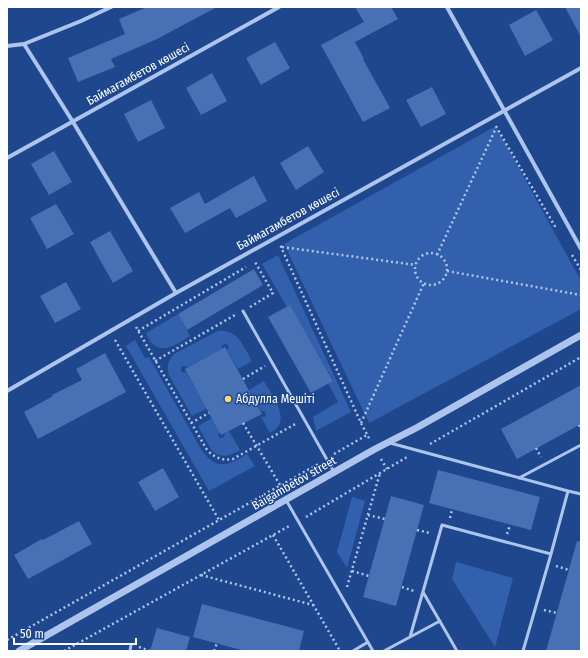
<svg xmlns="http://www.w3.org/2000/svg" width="588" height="658" font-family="'Fira Sans Condensed',sans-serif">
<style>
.green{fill:#3260ac}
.building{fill:#4770b5}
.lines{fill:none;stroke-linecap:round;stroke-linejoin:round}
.path{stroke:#adc5ed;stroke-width:2.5;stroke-dasharray:2 3;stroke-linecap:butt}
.service{stroke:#adc5ed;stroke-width:3}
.minor{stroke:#adc5ed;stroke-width:4}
.tertiary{stroke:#adc5ed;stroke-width:7}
.poi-dot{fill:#fbdc6c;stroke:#1e478e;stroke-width:1.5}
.labels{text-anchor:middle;stroke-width:3;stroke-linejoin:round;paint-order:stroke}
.street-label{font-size:12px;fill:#fff;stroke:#1e478e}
.poi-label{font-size:12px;fill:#fff;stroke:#1e478e;text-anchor:start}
</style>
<rect width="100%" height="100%" fill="#1e478e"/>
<path class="green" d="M496,126L581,281V309L369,423L284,244Z
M278,255L351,412L316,431L313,417L338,402L328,383L333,380L290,306L287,307L262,264Z
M178,314L190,336C180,342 164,355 153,344C149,341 148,337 146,333Z
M218,331C238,329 243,346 252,361L238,369L227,350L229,348C228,345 228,344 225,344L222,346V349L188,367L185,366H182L181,369V371L183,373L186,372L207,408L192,416L169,375C166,367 168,360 174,354Z
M135,340L145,358L149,357L202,451C217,471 229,465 247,454L255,466L209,491L126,346Z
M264,381C270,392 286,412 279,425C277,429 273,431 270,433L261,417H265C266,414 266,412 264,411H261L249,390Z
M212,418L220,431L218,434L219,437L221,438L224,437L225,433L229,431L240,450C229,456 222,459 212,451L198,426Z
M352,497L365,501L347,568L337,552Z
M456,562L513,578L495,647L452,579Z"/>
<path class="building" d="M147,7H217L157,39L111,59L115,67L78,82L68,58L125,34L119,19Z
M355,7H391L398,19L355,42L364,59H363L390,108L363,122L321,45L364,22Z
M565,7H581V37Z
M536,10L553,40L525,56L509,25Z
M275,42L290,68L261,85L246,58Z
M212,73L227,101L201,115L186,88Z
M432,87L446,114L421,127L406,100Z
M151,100L165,128L138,142L124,114Z
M308,146L324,172L296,190L280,163Z
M54,151L72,182L49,195L31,164Z
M254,176L267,201L236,218L230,208L185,233L170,208L199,192L205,204Z
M56,204L74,234L47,249L30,218Z
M110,231L133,271L113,283L90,242Z
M254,269L263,285L187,330L178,314Z
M66,282L81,309L55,323L40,296Z
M290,305L333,381L311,393L268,317Z
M225,347L262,414L221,435L185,369Z
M105,353L126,392L38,439L24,412L53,396L52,395L82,380L76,369Z
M581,385V424L517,459L501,429Z
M163,468L179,497L155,511L138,482Z
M438,470L540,497L531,530L429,503Z
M391,496L424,505L396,606L363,597Z
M79,521L92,544L28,579L14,555L42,539L43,540Z
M577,541L581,542V651H546Z
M202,604L304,631L299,651H245L193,637Z
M157,628L190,637L186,651H150Z"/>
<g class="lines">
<path class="path" d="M496,126L497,128L556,228
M282,246L281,247L361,423L370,440
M282,247L416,265
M415 269a16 16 0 1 1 32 0a16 16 0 1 1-32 0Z
M437,255L496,128
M572,255L581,270
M447,271L581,295
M250,307L273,293L255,262L257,261
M136,327L207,450C215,458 223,461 233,459L297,423
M138,331L246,267
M115,340L219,520
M155,361L235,315
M243,379L265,366
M191,423L209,413
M243,423L280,485
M361,423L424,283
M579,425L581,429
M430,444L581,357
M536,448L541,457
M334,454L367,435
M381,459L387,469
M368,515L385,519
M306,517L407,457
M450,518L452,509
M417,530L430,533
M507,534L510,525
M273,535L340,651
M556,566L569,570
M352,571L369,576
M201,575L313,605
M347,587L380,473
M402,587L414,591
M544,610L557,613
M7,640L320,463
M139,647L150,651
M64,651L291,525
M214,651L217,643"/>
<path class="service" d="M243,311L334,472
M390,443L568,491
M519,478L581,445
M286,500L373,651
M423,592L457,651
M410,637L440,621
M130,651L131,645
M353,651L368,642
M384,651L410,637L442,525L551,554L568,491L581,494
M523,651L551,554"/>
<path class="minor" d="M447,7L581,249
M24,44L81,21L111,7
M7,46L24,44L73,122L176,293
M7,158L279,7
M7,391L176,293L581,68"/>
<path class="tertiary" d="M19,651L375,449L418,427L581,335"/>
</g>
<circle class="poi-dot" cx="228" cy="399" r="4"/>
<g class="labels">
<g class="street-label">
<text transform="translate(138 74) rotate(-29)" y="4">Баймағамбетов көшесі</text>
<text transform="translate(288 219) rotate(-29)" y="4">Баймагамбетов көшесі</text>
<text transform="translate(294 483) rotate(-30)" y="4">Baigambetov street</text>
</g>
<g class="poi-label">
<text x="236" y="403">Абдулла Мешіті</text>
</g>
</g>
<rect width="588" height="658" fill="none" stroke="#ffffff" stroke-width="16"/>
<path d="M14 638v6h122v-6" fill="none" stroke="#ffffff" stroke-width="2"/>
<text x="20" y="638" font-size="12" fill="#ffffff" stroke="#1e478e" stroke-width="3" paint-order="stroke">50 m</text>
</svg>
